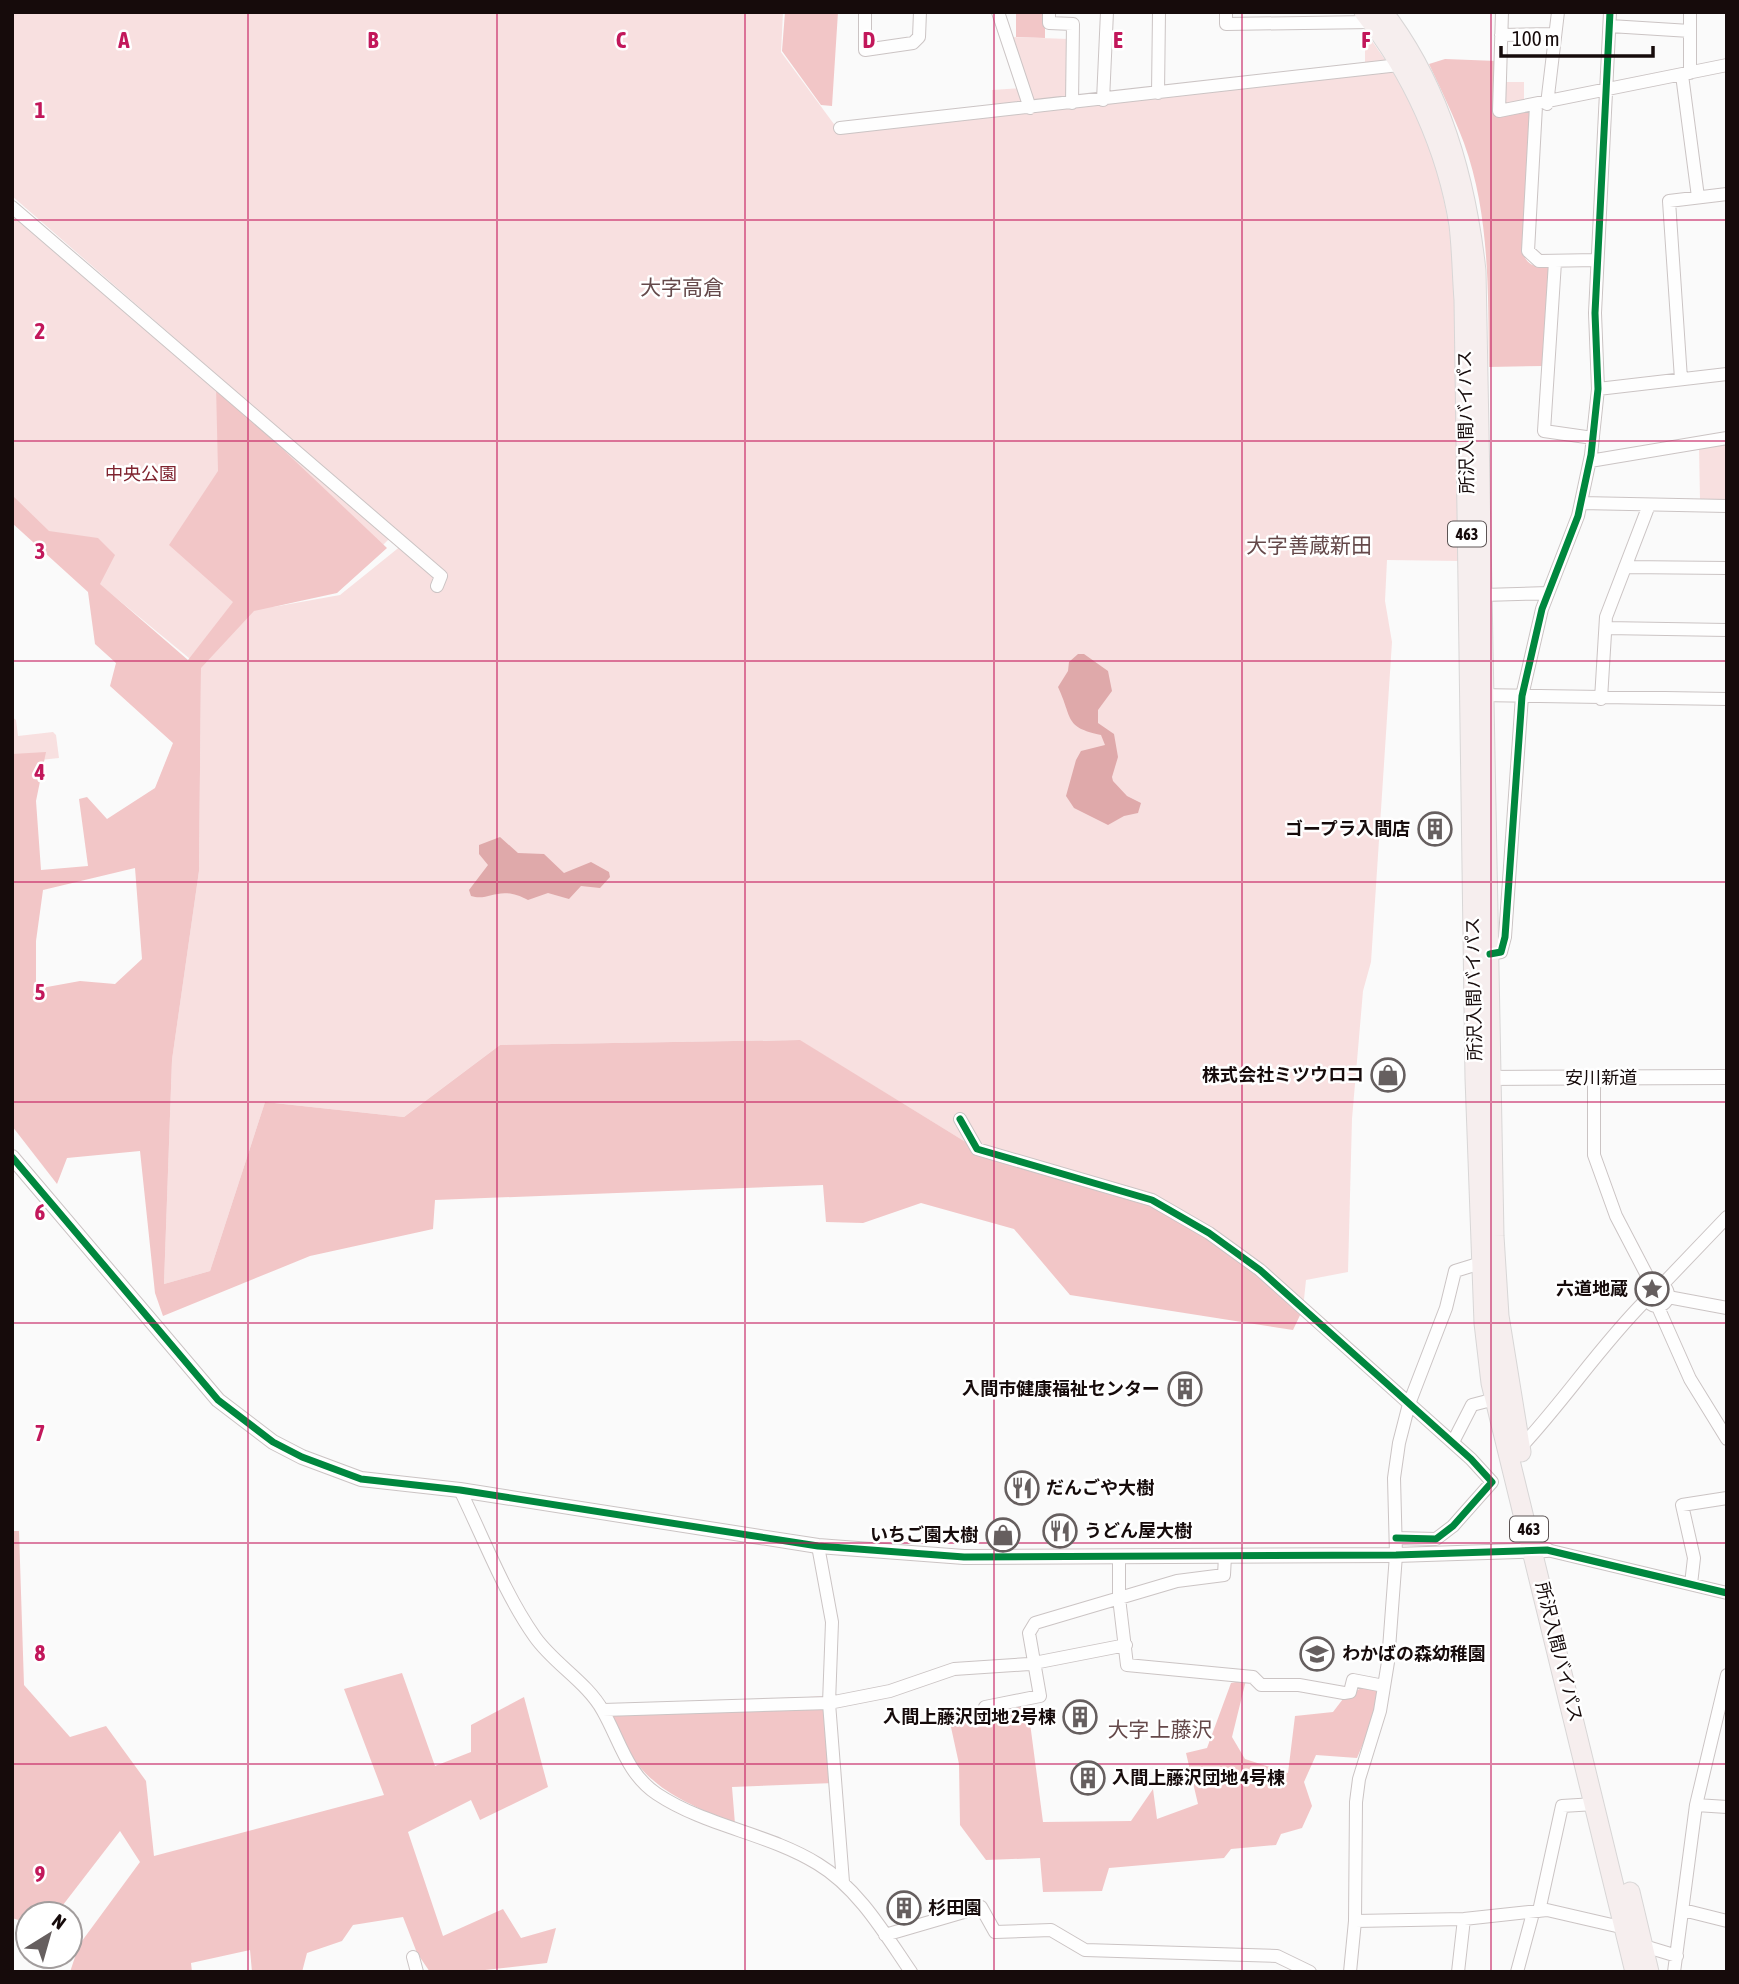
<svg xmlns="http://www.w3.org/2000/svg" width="1739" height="1984" font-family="'Asap Condensed','Noto Sans JP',sans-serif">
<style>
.green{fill:#f8e0e0}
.forest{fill:#f2c6c7;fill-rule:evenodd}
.water{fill:#dfa9aa}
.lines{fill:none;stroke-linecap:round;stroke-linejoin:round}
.minor-casing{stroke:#cbc4c4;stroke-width:14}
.tertiary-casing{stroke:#cbc4c4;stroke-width:16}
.trunk-casing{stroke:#d8d6d6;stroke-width:21}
.minor{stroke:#fefefe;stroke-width:12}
.tertiary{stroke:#fefefe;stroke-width:14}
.trunk{stroke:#f6eeee;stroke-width:19}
.cycleway-casing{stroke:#fff;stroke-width:11}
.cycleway{stroke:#00873e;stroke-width:7}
.grid{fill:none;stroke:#c2185b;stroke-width:2;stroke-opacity:0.55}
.labels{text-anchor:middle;stroke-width:5;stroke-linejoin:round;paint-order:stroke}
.shield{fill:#fff;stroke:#5c5454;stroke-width:2}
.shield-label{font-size:16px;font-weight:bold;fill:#160b0b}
.street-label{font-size:18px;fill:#160b0b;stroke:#fff}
.park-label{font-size:18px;fill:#7f232f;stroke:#fff}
.poi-label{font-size:18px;font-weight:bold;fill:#160b0b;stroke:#fff;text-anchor:end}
.quarter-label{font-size:21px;fill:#65494a;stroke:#fff}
.grid-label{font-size:23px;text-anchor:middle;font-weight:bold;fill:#c2185b;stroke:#fff;stroke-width:5;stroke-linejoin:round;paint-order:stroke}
</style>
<rect width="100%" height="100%" fill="#fafafa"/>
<path class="green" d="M12,12H783L781,52L839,131L1392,70C1430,127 1447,197 1454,265L1460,561L1387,560L1385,601L1392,642L1371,962L1363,991L1352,1119L1348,1272L1306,1280L1303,1309L977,1149L799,1040L500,1045L404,1117L265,1102L210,1271L164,1284L172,1060L199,871L201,668L12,512V216L389,539L337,591L273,607L340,595L407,541L12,196Z
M1365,31L1388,64L1365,66Z
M1010,37L1070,39L1069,95L1064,101L1032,100Z
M1503,82H1524V103L1506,106Z
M1020,88L1025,102L992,110V90Z
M1727,444V501L1700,500L1699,448Z
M12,717L16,720L18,736L53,732L56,735L59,758L12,763Z"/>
<path class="forest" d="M785,12H838L832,106L821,105L782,51Z
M1016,12H1045V38L1016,37Z
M1445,59L1497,61L1496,114L1527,111L1532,115L1523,253C1528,267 1536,267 1549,266L1544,366L1489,367C1488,292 1490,215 1464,143C1454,116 1441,90 1429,64Z
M216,386L387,548L337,593L254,611L201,668L199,871L172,1060L164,1284L210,1271L265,1102L404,1117L500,1045L800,1040L977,1149L1152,1200L1209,1233L1303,1309L1293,1330L1070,1295L1014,1229L921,1203L863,1223L826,1222L823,1185L435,1200L433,1229L310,1256L163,1316L155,1293L140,1151L67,1158L57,1184L12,1126V754L46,752L36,801L41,870L88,866L79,799L87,797L107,819L155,788L173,743L110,686L116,663L95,644L88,592L12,523V495L49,531L98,538L115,555L100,584L188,660L233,602L169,545L218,471ZM135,868L142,959L115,984L80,981L36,989V941L43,890Z
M12,1531H19L24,1685L70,1737L106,1726L146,1781L154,1856L384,1795L344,1689L402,1673L435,1766L471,1752V1725L524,1697L548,1787L480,1820L471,1800L408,1832L443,1936L503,1909L521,1938L556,1928L547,1963L467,1972H430L417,1953L403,1917L353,1925L342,1941L307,1953L302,1972H252L250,1950L191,1963L192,1972H70L79,1945L140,1862L120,1831L56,1914H28V1923L12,1918Z
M1246,1680L1232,1737L1245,1759L1288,1773L1295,1716L1333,1712L1346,1695L1378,1681L1374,1718L1357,1758L1316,1755L1304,1782L1312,1806L1302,1828L1281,1834L1276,1845L1231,1849L1224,1858L1109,1868L1102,1891L1043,1892L1040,1858L986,1860L960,1825L959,1764L949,1718L1027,1700L1043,1822L1131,1821L1153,1789L1157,1819L1198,1804L1186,1753L1207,1748L1231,1683Z
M834,1696V1783L732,1787L735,1824C662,1793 636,1781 606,1705Z"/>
<path class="water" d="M1078,654H1084L1108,671L1112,691L1098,710V723L1114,734L1118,757L1112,777L1113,781L1127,796L1141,803L1138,813L1124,816L1108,825L1074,808L1066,796L1076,760L1081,751L1105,745L1101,735C1064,727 1073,719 1058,687L1068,671L1069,662Z
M500,837L518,853L544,854L564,873L591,862L609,872L610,877L600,888L581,886L569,899L548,893L528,900C498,884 490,902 471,896L469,890L488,865L479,854V845Z"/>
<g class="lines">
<defs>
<path id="minor" d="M865,12V50L913,43L919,37L920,12
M998,12L1030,108
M1049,12V23L1073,24L1072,103
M1226,12V24L1372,22
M1502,12L1499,111L1727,65
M1690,12V73
M1610,26L1690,31
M1501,35L1554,34
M1682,75L1698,197
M1158,93L1159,12
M1103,100L1107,12
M1547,104L1558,12
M1536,106L1528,251L1539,261L1597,260
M840,128L1399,65
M12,207L441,576L437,586
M1555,262L1544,431L1593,438
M1681,379L1669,201L1727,194
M1598,389L1727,374
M1590,461L1727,438
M1581,503L1727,506
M1625,567L1727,568
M1483,595L1548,593
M1606,628L1727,630
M1479,695L1727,699
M1601,699L1606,617L1649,505
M1490,954L1501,952L1505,937L1522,696L1542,609L1578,516L1591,455L1598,389L1595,313L1610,12
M1594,1078V1155L1616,1216L1652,1285
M960,1119L977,1149L1152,1200L1209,1233L1260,1270L1471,1459L1492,1482L1453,1526L1436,1539L1396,1538
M1646 1295a11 11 0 1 1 22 0a11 11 0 1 1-22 0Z
M1662,1285L1727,1217
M1668,1297L1727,1308
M1658,1307L1690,1379L1727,1439
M1453,1442L1472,1405L1495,1399
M1520,1448C1566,1399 1599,1347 1646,1300
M460,1490C484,1539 504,1593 535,1637C554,1664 587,1682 603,1711C620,1741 627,1774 657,1794C707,1827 768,1833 818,1864C858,1888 885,1934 911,1972
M818,1546L832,1622L829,1703L843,1882
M1547,1550L1727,1593
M1119,1556V1598L1127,1665L1253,1677L1261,1685H1299L1344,1693L1350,1692L1353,1680L1384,1686
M1691,1584L1694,1558L1682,1505L1727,1498
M985,1707L1040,1696L1029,1633L1035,1623L1177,1581L1224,1575L1225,1556
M603,1710L829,1703L890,1691L954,1669L1029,1664L1126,1645
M1696,1805L1727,1807
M1683,1910L1727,1921
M1539,1911L1562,1806L1595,1804
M1355,1921L1464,1919L1547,1910L1625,1928
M885,1935L981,1907L995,1932L1051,1930L1085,1950L1277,1956L1310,1972
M1644,1946L1677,1956
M413,1957L417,1972
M1350,1972L1355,1921L1356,1802L1359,1779L1380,1711L1388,1662L1396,1555L1394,1478L1399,1443L1409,1404L1446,1308L1455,1271L1481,1263
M1458,1972L1464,1919
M1517,1972L1533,1913
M1674,1972L1696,1805L1727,1675"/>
<path id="tertiary" d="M1483,1078L1727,1077
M12,1157L218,1400L273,1442L302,1457L361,1479L460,1490L818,1546L964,1557L1396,1555L1547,1550"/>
<path id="trunk" d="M1364,12C1412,72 1447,149 1459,225C1462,250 1462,275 1464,300L1475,1078L1484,1323L1491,1383L1635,1972
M1383,12C1441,87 1466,179 1476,271L1494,1236L1499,1316L1521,1452
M1630,1892L1649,1972"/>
</defs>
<use href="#minor" class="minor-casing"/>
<use href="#tertiary" class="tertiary-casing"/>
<use href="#trunk" class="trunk-casing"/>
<use href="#minor" class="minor"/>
<use href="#tertiary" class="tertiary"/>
<use href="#trunk" class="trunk"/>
<defs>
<path id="cycleway" d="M1490,954L1501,952L1505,937L1522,696L1542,609L1578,516L1591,455L1598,389L1595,313L1610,12
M960,1119L977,1149L1152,1200L1209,1233L1260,1270L1471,1459L1492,1482L1453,1526L1436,1539L1396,1538
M12,1157L218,1400L273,1442L302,1457L361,1479L460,1490L818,1546L964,1557L1396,1555L1547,1550L1727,1593"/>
</defs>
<use href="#cycleway" class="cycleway-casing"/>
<use href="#cycleway" class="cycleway"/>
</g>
<path class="grid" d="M248,12V1972M497,12V1972M745,12V1972M994,12V1972M1242,12V1972M1491,12V1972M12,220H1727M12,441H1727M12,661H1727M12,882H1727M12,1102H1727M12,1323H1727M12,1543H1727M12,1764H1727"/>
<defs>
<symbol id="building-ring" viewBox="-11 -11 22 22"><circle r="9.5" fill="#fff" stroke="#665f5f" stroke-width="1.5"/><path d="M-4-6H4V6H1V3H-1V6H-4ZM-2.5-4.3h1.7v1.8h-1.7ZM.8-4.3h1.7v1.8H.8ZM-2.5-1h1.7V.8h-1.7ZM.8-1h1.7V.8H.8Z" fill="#665f5f"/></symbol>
<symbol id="shop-ring" viewBox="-11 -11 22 22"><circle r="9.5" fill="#fff" stroke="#665f5f" stroke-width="1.5"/><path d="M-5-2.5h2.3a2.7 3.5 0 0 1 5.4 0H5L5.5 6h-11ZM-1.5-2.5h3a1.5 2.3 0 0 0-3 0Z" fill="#665f5f"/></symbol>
<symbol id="sight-ring" viewBox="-11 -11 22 22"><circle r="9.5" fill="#fff" stroke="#665f5f" stroke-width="1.5"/><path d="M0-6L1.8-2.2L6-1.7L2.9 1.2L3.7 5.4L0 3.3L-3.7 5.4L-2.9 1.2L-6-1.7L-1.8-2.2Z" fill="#665f5f"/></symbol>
<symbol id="restaurant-ring" viewBox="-11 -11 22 22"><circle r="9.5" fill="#fff" stroke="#665f5f" stroke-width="1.5"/><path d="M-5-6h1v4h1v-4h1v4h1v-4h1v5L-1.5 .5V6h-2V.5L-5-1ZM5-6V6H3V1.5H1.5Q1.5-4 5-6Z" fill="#665f5f"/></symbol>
<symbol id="school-ring" viewBox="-11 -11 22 22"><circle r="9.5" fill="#fff" stroke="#665f5f" stroke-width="1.5"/><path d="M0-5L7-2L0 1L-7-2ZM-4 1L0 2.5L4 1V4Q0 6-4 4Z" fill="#665f5f"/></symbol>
</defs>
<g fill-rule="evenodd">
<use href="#building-ring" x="1416" y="810" width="38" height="38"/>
<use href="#shop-ring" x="1369" y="1056" width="38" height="38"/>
<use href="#sight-ring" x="1633" y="1270" width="38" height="38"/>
<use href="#building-ring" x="1166" y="1370" width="38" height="38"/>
<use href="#restaurant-ring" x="1003" y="1469" width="38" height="38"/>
<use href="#restaurant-ring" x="1041" y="1512" width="38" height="38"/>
<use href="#shop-ring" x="984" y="1516" width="38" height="38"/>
<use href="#school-ring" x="1298" y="1635" width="38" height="38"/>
<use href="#building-ring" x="1061" y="1698" width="38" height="38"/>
<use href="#building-ring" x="1069" y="1759" width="38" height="38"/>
<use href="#building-ring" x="885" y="1889" width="38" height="38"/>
</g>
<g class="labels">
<g class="shield">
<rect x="1448" y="521.5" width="38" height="25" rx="5"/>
<rect x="1510" y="1516.5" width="38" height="25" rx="5"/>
</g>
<g class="shield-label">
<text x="1467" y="540">463</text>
<text x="1529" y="1535">463</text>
</g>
<g class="street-label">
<text transform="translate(1466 422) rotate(-91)" y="6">所沢入間バイパス</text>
<text transform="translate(1474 989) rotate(-91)" y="6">所沢入間バイパス</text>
<text x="1601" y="1084">安川新道</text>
<text transform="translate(1559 1652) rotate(76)" y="6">所沢入間バイパス</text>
</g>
<g class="park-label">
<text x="141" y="480">中央公園</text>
</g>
<g class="poi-label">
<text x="1410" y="835">ゴープラ入間店</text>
<text x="1364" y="1081">株式会社ミツウロコ</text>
<text x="1628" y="1295">六道地蔵</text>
<text x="1160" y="1395">入間市健康福祉センター</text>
<text x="1046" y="1494" text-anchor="start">だんごや大樹</text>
<text x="1084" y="1537" text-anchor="start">うどん屋大樹</text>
<text x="978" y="1541">いちご園大樹</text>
<text x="1342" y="1660" text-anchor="start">わかばの森幼稚園</text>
<text x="1056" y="1723">入間上藤沢団地 2号棟</text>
<text x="1112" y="1784" text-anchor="start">入間上藤沢団地 4号棟</text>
<text x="928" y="1914" text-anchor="start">杉田園</text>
</g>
<g class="quarter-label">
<text x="682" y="295">大字高倉</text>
<text x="1309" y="553">大字善蔵新田</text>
<text x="1160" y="1737">大字上藤沢</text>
</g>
</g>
<g class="grid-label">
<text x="124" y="48">A</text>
<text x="373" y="48">B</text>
<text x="621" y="48">C</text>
<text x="869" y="48">D</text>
<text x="1118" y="48">E</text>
<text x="1366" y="48">F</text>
<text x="40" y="118">1</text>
<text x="40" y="339">2</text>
<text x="40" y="559">3</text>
<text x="40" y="780">4</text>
<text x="40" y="1000">5</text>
<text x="40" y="1220">6</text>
<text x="40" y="1441">7</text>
<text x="40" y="1661">8</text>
<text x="40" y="1882">9</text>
</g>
<rect width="1739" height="1984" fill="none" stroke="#160b0b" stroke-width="28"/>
<g transform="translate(49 1935) rotate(37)"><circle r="33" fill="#ffffff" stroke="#a29d9d" stroke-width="2"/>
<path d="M0-5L12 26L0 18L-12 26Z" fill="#665f5f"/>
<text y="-10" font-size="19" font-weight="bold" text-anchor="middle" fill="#160b0b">N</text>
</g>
<path d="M1501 46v10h152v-10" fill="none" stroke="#160b0b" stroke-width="3.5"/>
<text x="1512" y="46" font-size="21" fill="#160b0b" stroke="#ffffff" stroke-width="5" paint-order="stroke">100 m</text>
</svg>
